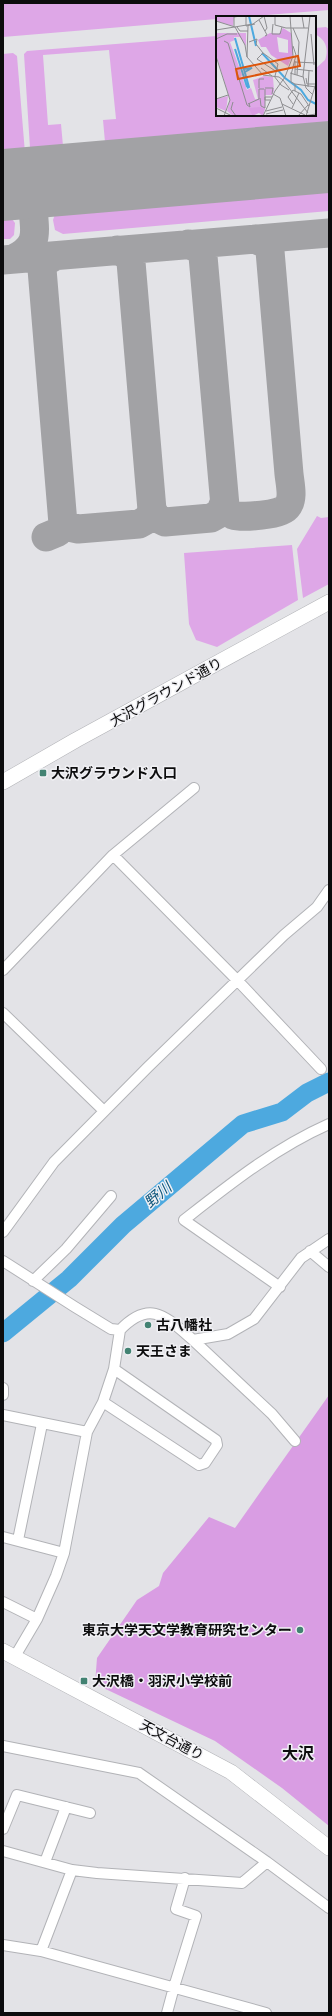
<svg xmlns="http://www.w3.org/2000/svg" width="332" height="2016" font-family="Quicksand,'Noto Sans JP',sans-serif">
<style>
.green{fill:#dea7e7}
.forest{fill:#d99de3}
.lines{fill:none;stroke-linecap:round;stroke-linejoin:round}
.river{stroke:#4da9df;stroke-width:19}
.taxiway{stroke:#a2a2a5;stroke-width:29}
.runway{stroke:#a2a2a5;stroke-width:72}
.street-casing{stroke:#b2b3b7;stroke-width:12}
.secondary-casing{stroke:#b2b3b7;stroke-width:16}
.street{stroke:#fff;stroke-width:10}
.secondary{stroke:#fff;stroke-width:15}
.poi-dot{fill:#428272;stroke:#f0f0f4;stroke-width:1.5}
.labels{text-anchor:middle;stroke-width:3;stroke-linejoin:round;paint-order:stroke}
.street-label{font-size:14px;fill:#0c0c0d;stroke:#f0f0f4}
.poi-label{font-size:14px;font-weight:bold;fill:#0c0c0d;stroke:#f0f0f4;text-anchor:start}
.water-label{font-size:15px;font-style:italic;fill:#0e567b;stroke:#f0f0f4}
.quarter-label{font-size:16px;font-weight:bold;fill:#0c0c0d;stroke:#f0f0f4}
.inset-river{fill:none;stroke:#4da9df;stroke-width:2}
.inset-road{fill:none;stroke:#8d8d90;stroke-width:1}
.view{fill:#dd550c;fill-opacity:0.15;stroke:#dd550c;stroke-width:2}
.inset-edge{fill:none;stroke:#0c0c0d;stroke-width:2}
</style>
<rect width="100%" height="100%" fill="#e3e3e7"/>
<path class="green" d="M3,3H329V10L243,17H217V19L3,37Z
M326,27L329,29V122L105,142L103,120L116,119L109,50L43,55L48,125L61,124L63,146L30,148L24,54L27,51L217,36V115H315V69L325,60C329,49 326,40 315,34V28Z
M13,53L17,56L25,153L3,155V54Z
M329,187V211L63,234L55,230L53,220L55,214L63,209Z
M3,215H9L15,223L14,235L10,239H3Z
M317,516L321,518L329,517V584L303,598L297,549Z
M292,545L298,600L217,647L196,640L189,624L184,553Z"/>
<path class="forest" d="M329,1395V1826L282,1788L215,1741L95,1684L97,1658L137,1600L159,1586L163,1573L209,1517L235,1528Z"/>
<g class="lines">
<path class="river" d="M3,1333L69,1279L123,1225L243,1124L282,1112L307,1093L329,1082"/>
<path class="taxiway" d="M3,185C18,186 28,197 34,209
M188,244L199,249L203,256L225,506C227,510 229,513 233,515C242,518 282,515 287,507C294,499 290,484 289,474L270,251L266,244L255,239
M13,259C52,240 23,218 39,195C44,188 52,184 60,180
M3,260L329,233
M152,510L157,518L165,522L211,518L220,513L224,503
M63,520L69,527L78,529L139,524L148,519L152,510L131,262L127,255L117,250
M46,537L58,532L63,524L42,269L46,261L55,256"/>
<path class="runway" d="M3,185L329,157"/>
<defs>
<path id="street" d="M113,855L238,981L321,1069
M3,970L113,855L194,788
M3,1013L104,1111
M3,1232L54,1162L148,1067L284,935L317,907L329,890
M310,1251L329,1267
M3,1261L75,1307L111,1329L120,1330
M33,1281L66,1249L111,1196
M280,1287L184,1220C230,1184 275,1148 329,1124
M193,1340L272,1414L295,1441
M3,1388V1395
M103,1402L199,1465L205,1463L217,1445L216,1440L114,1369
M3,1415L87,1432
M3,1537L64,1553
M18,1540L42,1424
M3,1602L37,1619
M14,1658L37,1619L56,1576L64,1553L87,1432L103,1402L114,1369L120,1330C150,1299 165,1316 193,1340L228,1334L254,1319L301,1258L329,1239
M3,1746L139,1773L267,1862L329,1908
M3,1829L17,1795L90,1813
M3,1851L72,1870L97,1873L242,1883L267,1862
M45,1862L66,1807
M3,1945L41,1951L266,2013
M41,1951L72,1870
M167,2013L174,1987L196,1916L176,1909L185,1878"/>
<path id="secondary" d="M3,782L76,740L329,602
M3,1651L231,1772L329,1848"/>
</defs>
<use href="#street" class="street-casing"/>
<use href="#secondary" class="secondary-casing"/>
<use href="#street" class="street"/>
<use href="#secondary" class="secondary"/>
</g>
<g class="poi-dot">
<rect x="39" y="769" width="8" height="8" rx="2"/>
<circle cx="148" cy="1325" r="4"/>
<circle cx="128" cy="1351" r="4"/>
<circle cx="300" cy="1630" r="4"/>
<rect x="80" y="1677" width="8" height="8" rx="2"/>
</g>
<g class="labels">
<g class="street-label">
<text transform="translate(166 692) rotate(-29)" y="5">大沢グラウンド通り</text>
<text transform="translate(172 1740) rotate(28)" y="5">天文台通り</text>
</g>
<g class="poi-label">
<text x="51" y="778">大沢グラウンド入口</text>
<text x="156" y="1330">古八幡社</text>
<text x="136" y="1356">天王さま</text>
<text x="292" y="1635" text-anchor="end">東京大学天文学教育研究センター</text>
<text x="92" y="1686">大沢橋・羽沢小学校前</text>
</g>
<g class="water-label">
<text transform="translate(158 1195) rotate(-40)" y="5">野川</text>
</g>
<g class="quarter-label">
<text x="298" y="1759">大沢</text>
</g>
</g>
<g transform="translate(216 16)">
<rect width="100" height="100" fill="#e3e3e7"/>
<path d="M22,0L18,1L17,10L0,5L1,0ZM0,17H30V30L24,21H18L19,24L14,26L26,59L24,62L26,61L31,74L35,72L39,83H42L37,64L48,60L57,61L58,75L56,79H49V93L34,92L36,100H17L11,95L14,84L0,38ZM12,80L10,95L0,91V83Z" fill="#dea7e7"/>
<path d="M67,12L75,17L77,38L72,50L55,39L50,31H45L42,24L54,17L63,18ZM61,21L72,24V37L63,36ZM44,91L49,93L47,100L43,97L36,100L33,92Z" fill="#d99de3" fill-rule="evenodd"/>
<path class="inset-river" d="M33,0L40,30M19,22L33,71L31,72M19,33L31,71M46,37L69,62L85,74L92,84L100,88M28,53L36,52L29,56"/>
<path class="inset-road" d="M30,0V10L39,8M48,0L51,12L49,15M59,0V9L70,12H92M86,0L88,12M94,0L87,60L90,72L97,79M43,4L51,19L49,20M0,5L19,11L29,29L31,41L47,59L63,61L67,64L92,97M57,8L56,18H64L66,11M18,10V1L24,0M21,11L24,15H32M77,12L83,26L81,59M0,14L37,8L48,0M95,18L98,49M0,23L11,18H21M8,25L12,27L31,89L34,91L33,87M33,26L41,23L40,28L47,37L62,48L59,60M77,30L80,39L75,59V66L79,68M47,37L41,43L61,56M0,40L14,84L8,100M31,41L32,10M79,45V59M79,46L100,47M45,52L56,60M79,53L97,55M74,57L87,61M58,60L65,69L73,74M90,62L91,68H99M92,71L93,55M43,72V63H48M49,72H57L56,78M49,73V92M79,75V68L100,71M57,78L64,82L70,100M44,82L45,90L49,92M0,83L12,79M54,84H49V81H56M17,86L15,93L20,100M32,88L43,83V73H48M66,88L89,99M77,88L72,81L77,74L85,78L93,90M0,92L16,100M76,92L83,77M50,95L66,91M50,98L67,94M47,100L59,75L69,61L77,40L74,0M82,100L92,89M87,100L100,98M90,100L100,67"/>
<path class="view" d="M82,40L84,50L22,63L20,53Z"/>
<rect width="100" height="100" class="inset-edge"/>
</g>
<rect width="332" height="2016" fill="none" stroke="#0c0c0d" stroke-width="8"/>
</svg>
